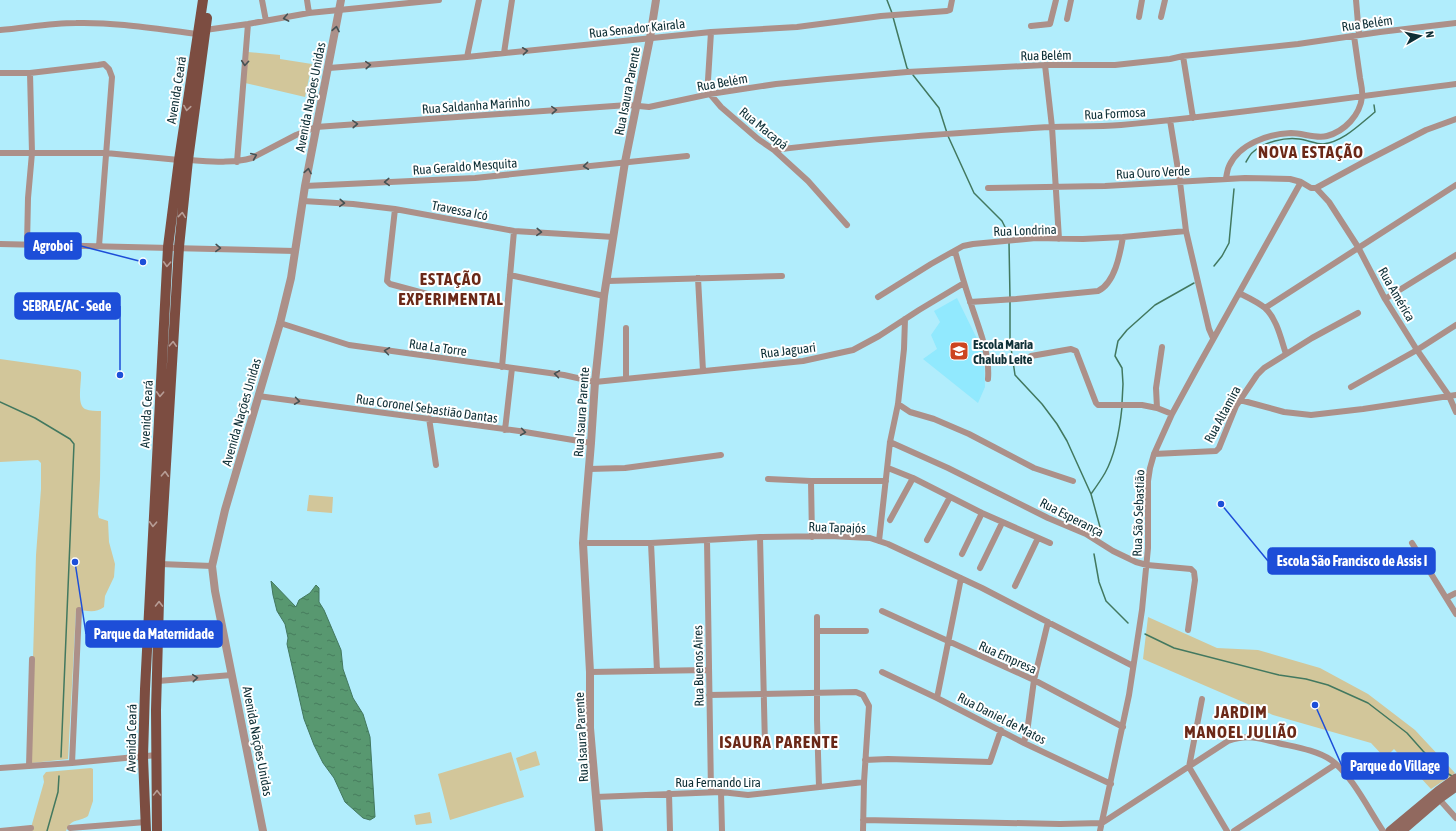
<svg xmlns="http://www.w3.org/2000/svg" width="1456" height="831" font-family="'Asap Condensed',sans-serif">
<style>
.built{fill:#91e9fe}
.park{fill:#d2c69a}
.water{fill:url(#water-ripples);stroke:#42785f}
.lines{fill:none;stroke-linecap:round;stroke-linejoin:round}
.stream{stroke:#42785f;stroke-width:1.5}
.minor{stroke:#ac9089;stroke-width:6}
.tertiary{stroke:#ac9089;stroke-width:8}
.secondary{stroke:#91695f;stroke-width:9}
.primary{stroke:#7c4d41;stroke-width:10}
.oneway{stroke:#455153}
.oneway2{stroke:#b79d96}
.labels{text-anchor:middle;stroke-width:4;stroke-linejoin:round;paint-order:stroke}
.street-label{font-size:13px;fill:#0e2f36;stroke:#fff}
.poi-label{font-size:13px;font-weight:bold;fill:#0e2f36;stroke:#fff;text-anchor:start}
.district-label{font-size:17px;font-weight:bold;letter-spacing:1px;fill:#6a2817;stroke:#fff}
.leader{fill:none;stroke:#1d4ed8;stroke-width:1.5}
.callout-dot{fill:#1d4ed8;stroke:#fff;stroke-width:1.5}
.callout{fill:#1d4ed8;stroke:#1d4ed8;stroke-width:1.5}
.callout-label{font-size:14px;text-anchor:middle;font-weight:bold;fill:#fff}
</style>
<defs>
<pattern id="water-ripples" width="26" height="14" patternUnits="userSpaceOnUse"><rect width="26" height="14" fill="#589870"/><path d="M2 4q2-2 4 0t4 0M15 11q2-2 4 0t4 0" fill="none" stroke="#477c5d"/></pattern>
</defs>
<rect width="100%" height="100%" fill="#b1edfc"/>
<path class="built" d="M957,298L984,353L985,387L978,403L923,359L937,349L931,335L940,322L934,311Z"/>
<path class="park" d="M248,52L280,55V59L312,64L305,97L245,83Z
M0,359L78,370L81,372C82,381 76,404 85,409C90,411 96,411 101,411L100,479L98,514L99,518L108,521L109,542L115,564L114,577L105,596L104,607C95,614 86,610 76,610L68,759L32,763L30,761L36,555L41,489V463L38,460L0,462Z
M309,495L333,497L332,513L307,511Z
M1148,617L1217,648L1258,650L1320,668L1368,694L1415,730L1455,773L1431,789L1394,749L1385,758L1371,743L1273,715L1143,659Z
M536,751L540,765L520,771L516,758Z
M511,752L524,797L450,820L438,774Z
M91,768L93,769V801L88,816C78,823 72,817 66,831H30L44,782L43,776L46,772Z
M430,812L432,823L416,825L414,815Z"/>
<path class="water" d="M271,581L296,607L299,600L310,593L316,585L319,588V602L324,610L341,650L343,669L353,698L363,714L370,737L375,817L370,820L363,818L345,802L334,778L323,763L314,745L304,719L287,644L288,638L285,624L277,611L273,595Z"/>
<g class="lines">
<path class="stream" d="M887,0L892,13
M893,17L907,68L909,70
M913,75L939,108L947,133
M948,136L974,193L1002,221L1008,233V238
M1246,162C1248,159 1250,154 1253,152C1264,142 1285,137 1299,139C1307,140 1316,144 1323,144C1343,142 1360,124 1375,112L1374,105
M1009,242L1010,298
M1214,266L1222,256L1229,243L1234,189
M1010,302V341L1015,375L1042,404L1057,424L1067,441L1091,494L1100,527
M0,402L35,418L70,439L74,444L61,757
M1122,403L1123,384L1122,368L1115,356L1118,341L1127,330L1155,305L1194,283
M1091,494C1096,487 1101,480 1105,473C1115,455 1120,427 1122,407
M1094,554L1099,582L1106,601L1128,623
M1145,634L1174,648L1279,675L1306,679L1328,685L1368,703L1407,733L1423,751L1443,771L1452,776
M47,831L58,792L59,776"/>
<path class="minor" d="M262,0L266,21
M307,0L309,13
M1356,0L1359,35
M1139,17L1142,0
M1161,17L1165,0
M1067,19L1071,0
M1031,26L1050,24L1056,0
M0,30C25,28 50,23 76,23C117,22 157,29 198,34
M205,30L248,24L309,13L439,0
M711,32L708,80L710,94L721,107L758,139L774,150L808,181L847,225
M504,53L512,0
M1183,56L1193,118
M467,57L479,0
M1045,65L1052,127L1059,239
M329,68L467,57L711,32L797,27L881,16L947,11L950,10L952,0
M0,73H30L98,65L104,64L109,69L112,77L99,246
M1170,120L1180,182L1186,231L1209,329L1213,338
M774,150C865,139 957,133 1049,127C1073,126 1097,127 1121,125C1233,115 1344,98 1456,84
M0,153H106L179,160
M188,160C209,161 231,164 252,158L296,135L316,127L628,105L649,107L710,94L776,84L827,79L907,72L1045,65H1115L1170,59L1183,56L1298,44L1380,32L1456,23
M237,162L248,24
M1226,178C1227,174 1227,170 1229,166C1239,144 1268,134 1291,133C1303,133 1316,139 1327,136C1345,131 1360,115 1362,97C1363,91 1361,84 1360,78C1358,64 1356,50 1354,36
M305,186L475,178L687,156
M988,188L1105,186L1245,178L1290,179L1301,182L1311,188H1316
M1316,188L1329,202L1358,247L1385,299L1417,350L1449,396L1456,412
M1316,188L1362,163L1426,130L1456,119
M303,201L353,204L395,209L514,231L614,237
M395,209L387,281L390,284L431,295
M0,244L295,251
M27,245L28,198L32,153L30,73
M955,251C960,269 965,287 971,304C979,329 990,353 988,379
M510,275L604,296
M698,278L703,371
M608,281L782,276
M1239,293C1247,297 1258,302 1265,308C1277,319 1281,339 1286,354
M878,297L931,264L963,246L973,244L1036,238L1083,239L1123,237L1186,231
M1385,299L1456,255
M970,302L1016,299L1098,291C1115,283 1120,254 1123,237
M1265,308L1456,185
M280,323L349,345L564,375L595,382L803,361L853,350L879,336L919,310L964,283
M1031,356L1071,349L1076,351L1096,403L1098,405H1142L1157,408L1172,414
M502,367L514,231
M626,379V328
M1351,387L1417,350L1456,325
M258,396L519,431L591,443
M1240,400L1284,412L1311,415L1363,409L1456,395
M898,404L910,412L934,419L969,434L1034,468L1073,481
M1157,408L1156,388L1162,347
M429,418L436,465
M505,430L512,368
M890,442L948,468L1048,518L1086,534L1113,551L1136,562L1147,565L1191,569L1194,572L1195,580L1188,630
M1154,454L1216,451L1219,448L1236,406L1257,375L1264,368L1312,338L1358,313
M888,468L913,478L982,513L1050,543
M589,469L625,468L721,455
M768,479L811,481H886
M811,481L812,537
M890,520L913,478
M760,537L765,746
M707,540L711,792
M927,540L950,497
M879,541L890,442L898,404L904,349L905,319
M583,543H651L760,537L830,536L870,538L888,544L982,588L1133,666
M651,543L657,671
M1412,543L1456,614
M962,554L982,513
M160,564L212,566
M980,568L1002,523
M1015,586L1038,538
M1446,598L1456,593
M882,611L1034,680L1123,727
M817,617V720L819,787
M817,631H866
M590,672L708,670
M882,672L937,698L1024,743L1111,784
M158,681L232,675
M709,695L856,692L863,695L869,706L864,782L863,831
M937,698L961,578
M1202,699L1189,767L1227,831
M1024,743L1028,725L1034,680L1048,622
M865,760L888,759L990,762L1001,730
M72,763L79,610
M29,766L32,659
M0,768L72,763L157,755
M721,792L722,831
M669,793L670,831
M596,797L721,792L748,795L864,782
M1439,799L1456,818
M863,820L1060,824L1102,823L1228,741C1246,734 1260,738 1278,743C1295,747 1316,750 1331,760C1351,774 1369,810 1383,831
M70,828L146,822
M0,831L31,828
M1100,831L1129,695L1142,610L1148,548V481L1150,468L1154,454L1172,414L1196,370L1301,182
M1234,831L1336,764"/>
<path class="tertiary" d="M263,831L215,591L212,566L225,510L280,323L291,278L305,186L341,0
M599,831L590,728V672L583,543L585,515L591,443L595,382L604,296L625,162L650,38L656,0"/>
<path class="secondary" d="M1390,831L1438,791L1456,778
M1402,831L1439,799L1456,787"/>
<path class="primary" d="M146,831L143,757L145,689L168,247L179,160L203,0
M157,831L156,710L160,564L179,247L188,160L207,18"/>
</g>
<defs><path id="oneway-chevron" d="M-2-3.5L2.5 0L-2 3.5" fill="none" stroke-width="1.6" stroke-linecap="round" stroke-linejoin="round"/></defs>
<g class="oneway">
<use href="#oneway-chevron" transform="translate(286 18) rotate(169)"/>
<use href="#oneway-chevron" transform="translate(336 29) rotate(-80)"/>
<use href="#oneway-chevron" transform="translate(525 51) rotate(-6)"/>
<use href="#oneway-chevron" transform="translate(245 63) rotate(95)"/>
<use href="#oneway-chevron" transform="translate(368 65) rotate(-4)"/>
<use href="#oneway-chevron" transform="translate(554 110) rotate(-4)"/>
<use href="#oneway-chevron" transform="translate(355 124) rotate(-4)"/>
<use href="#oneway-chevron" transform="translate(254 156) rotate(-23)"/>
<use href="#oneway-chevron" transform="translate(586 166) rotate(174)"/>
<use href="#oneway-chevron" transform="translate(308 171) rotate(-80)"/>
<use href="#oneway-chevron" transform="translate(387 182) rotate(177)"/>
<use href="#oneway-chevron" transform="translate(342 203) rotate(4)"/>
<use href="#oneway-chevron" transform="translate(539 232) rotate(3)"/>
<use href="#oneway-chevron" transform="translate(218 248) rotate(2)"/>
<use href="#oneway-chevron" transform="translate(387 351) rotate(-172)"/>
<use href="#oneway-chevron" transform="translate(557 374) rotate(-172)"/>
<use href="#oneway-chevron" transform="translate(297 401) rotate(8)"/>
<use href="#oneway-chevron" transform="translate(523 432) rotate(8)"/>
<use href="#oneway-chevron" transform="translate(195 678) rotate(-5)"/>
</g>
<g class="oneway2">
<use href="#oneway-chevron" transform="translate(187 108) rotate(99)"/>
<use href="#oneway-chevron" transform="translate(182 215) rotate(-84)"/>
<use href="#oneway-chevron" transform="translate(167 264) rotate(93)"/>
<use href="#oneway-chevron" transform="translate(173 344) rotate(-87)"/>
<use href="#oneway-chevron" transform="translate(160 394) rotate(93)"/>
<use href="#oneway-chevron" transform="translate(165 474) rotate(-87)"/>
<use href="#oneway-chevron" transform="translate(153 524) rotate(93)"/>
<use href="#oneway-chevron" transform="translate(159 604) rotate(-89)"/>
<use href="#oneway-chevron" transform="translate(157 793) rotate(-90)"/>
</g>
<defs>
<symbol id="school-square" viewBox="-11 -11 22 22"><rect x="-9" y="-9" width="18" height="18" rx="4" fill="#cd4420" stroke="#fff"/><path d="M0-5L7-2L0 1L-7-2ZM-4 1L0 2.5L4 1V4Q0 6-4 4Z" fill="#fff"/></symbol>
</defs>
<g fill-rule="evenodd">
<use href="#school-square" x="948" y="340" width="22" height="22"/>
</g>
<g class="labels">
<g class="street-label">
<text transform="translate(1367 23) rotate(-8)" y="5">Rua Belém</text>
<text transform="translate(637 28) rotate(-6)" y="5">Rua Senador Kairala</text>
<text transform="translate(1046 55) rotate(-1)" y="5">Rua Belém</text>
<text transform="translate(722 82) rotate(-10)" y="5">Rua Belém</text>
<text transform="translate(176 90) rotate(-81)" y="5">Avenida Ceará</text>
<text transform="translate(627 91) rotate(-79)" y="5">Rua Isaura Parente</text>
<text transform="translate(310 97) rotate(-79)" y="5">Avenida Nações Unidas</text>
<text transform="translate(476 105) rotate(-4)" y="5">Rua Saldanha Marinho</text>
<text transform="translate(1115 113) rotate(-3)" y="5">Rua Formosa</text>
<text transform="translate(764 128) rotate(39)" y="5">Rua Macapá</text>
<text transform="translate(465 166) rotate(-4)" y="5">Rua Geraldo Mesquita</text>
<text transform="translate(1153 172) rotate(-3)" y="5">Rua Ouro Verde</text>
<text transform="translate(460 210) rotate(11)" y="5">Travessa Icó</text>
<text transform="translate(1025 230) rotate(-2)" y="5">Rua Londrina</text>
<text transform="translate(1397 294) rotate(60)" y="5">Rua América</text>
<text transform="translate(438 347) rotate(8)" y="5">Rua La Torre</text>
<text transform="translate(788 350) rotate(-7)" y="5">Rua Jaguari</text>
<text transform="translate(427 408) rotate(8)" y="5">Rua Coronel Sebastião Dantas</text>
<text transform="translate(241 412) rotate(-74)" y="5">Avenida Nações Unidas</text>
<text transform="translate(581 412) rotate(-86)" y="5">Rua Isaura Parente</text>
<text transform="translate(146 414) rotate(-87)" y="5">Avenida Ceará</text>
<text transform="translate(1222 414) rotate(-62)" y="5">Rua Altamira</text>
<text transform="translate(1138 513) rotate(-88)" y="5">Rua São Sebastião</text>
<text transform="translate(1072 517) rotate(27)" y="5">Rua Esperança</text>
<text transform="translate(837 527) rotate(2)" y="5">Rua Tapajós</text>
<text transform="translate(1008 657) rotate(24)" y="5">Rua Empresa</text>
<text transform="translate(698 666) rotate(-91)" y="5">Rua Buenos Aires</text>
<text transform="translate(1002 718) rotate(27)" y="5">Rua Daniel de Matos</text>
<text transform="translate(581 737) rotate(-93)" y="5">Rua Isaura Parente</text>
<text transform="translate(131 738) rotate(-89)" y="5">Avenida Ceará</text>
<text transform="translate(258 741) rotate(79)" y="5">Avenida Nações Unidas</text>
<text x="718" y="787">Rua Fernando Lira</text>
</g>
<g class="poi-label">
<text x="973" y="349">Escola Maria<tspan x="973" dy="15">Chalub Leite</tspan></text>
</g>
<g class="district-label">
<text x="1311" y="158">NOVA ESTAÇÃO</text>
<text x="451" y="285">ESTAÇÃO<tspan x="451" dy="20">EXPERIMENTAL</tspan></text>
<text x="1241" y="718">JARDIM<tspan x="1241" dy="20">MANOEL JULIÃO</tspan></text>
<text x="779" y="748">ISAURA PARENTE</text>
</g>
</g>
<path class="leader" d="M143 262L81 246M120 375L120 306M1221 504L1268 561M75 562L86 634M1315 705L1342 766"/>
<g class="callout-dot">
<circle cx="143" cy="262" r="4"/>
<circle cx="120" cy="375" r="4"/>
<circle cx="1221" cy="504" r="4"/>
<circle cx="75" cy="562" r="4"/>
<circle cx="1315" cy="705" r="4"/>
</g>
<g class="callout">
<rect x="25" y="233" width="56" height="26" rx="4"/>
<rect x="15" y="293" width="105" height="26" rx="4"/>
<rect x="1268" y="548" width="167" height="26" rx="4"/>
<rect x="86" y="621" width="136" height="26" rx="4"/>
<rect x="1342" y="753" width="106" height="26" rx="4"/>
</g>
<g class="callout-label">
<text x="53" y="251">Agroboi</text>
<text x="67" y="311">SEBRAE/AC - Sede</text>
<text x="1352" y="566">Escola São Francisco de Assis I</text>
<text x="154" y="639">Parque da Maternidade</text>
<text x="1395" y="771">Parque do Village</text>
</g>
<g transform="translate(1420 36) rotate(81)" stroke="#ffffff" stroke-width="3" paint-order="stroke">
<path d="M0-3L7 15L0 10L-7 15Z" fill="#0e2f36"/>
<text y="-6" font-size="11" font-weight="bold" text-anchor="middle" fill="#0e2f36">N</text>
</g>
</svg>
